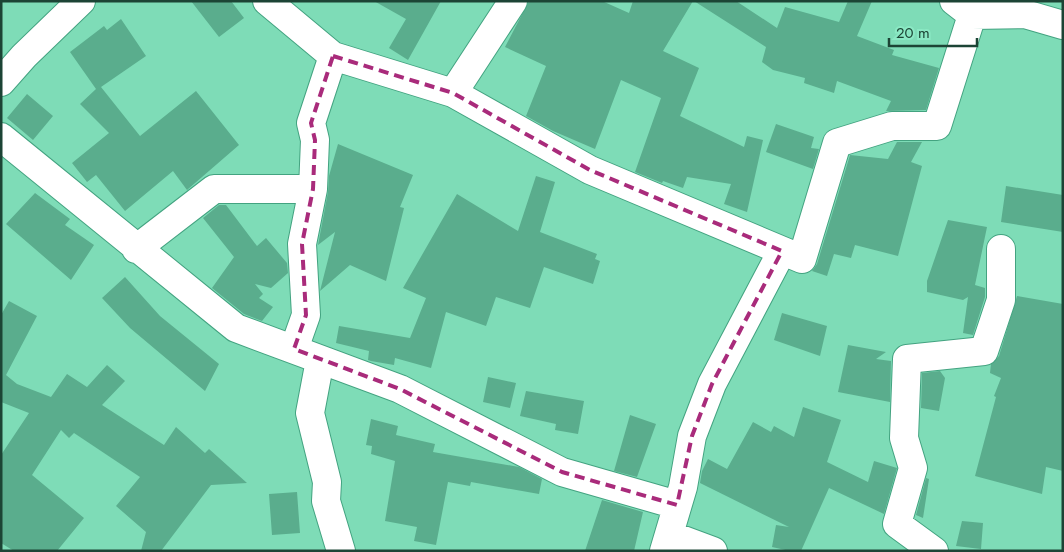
<svg xmlns="http://www.w3.org/2000/svg" width="1064" height="552" font-family="Jost,sans-serif">
<style>
.building{fill:#5aad8d}
.lines{fill:none;stroke-linecap:round;stroke-linejoin:round}
.street-casing{stroke:#43a380;stroke-width:30}
.street{stroke:#fff;stroke-width:28}
.marked{fill:none;stroke:#a92b7b;stroke-width:4;stroke-dasharray:10 6;stroke-linejoin:round}
</style>
<rect width="100%" height="100%" fill="#7edcb7"/>
<path class="building" d="M191,1H231L244,18L219,37Z
M374,1H441L408,60L389,48L406,19Z
M529,1H602L629,13L633,1H693L663,51L699,68L680,116L744,147L747,136L763,140L747,212L724,204L731,184L687,177L683,188L663,181L662,183L635,172L661,98L621,80L595,149L553,131L526,116L546,66L505,47Z
M694,1H736L777,28L785,7L839,22L848,1H872L857,36L894,50L892,55L939,68L926,110L886,111L891,101L837,81L834,93L804,83L805,78L773,70L762,62L766,47Z
M121,19L146,56L101,87L140,136L196,91L239,145L187,190L173,171L125,211L96,175L87,182L72,163L109,133L80,104L96,89L70,52L104,26L107,30Z
M27,94L53,116L33,140L7,118Z
M776,124L814,137L811,148L819,149L813,169L766,152Z
M897,142H922L911,162L922,166L898,256L855,245L851,258L834,254L827,276L812,271L817,264L850,155L888,159Z
M338,144L413,175L400,207L404,208L386,281L350,265L320,291L335,232L318,245L328,192L329,176Z
M536,176L555,182L540,232L597,254L595,259L600,261L593,284L544,267L530,308L496,297L486,326L446,312L431,368L395,358L394,365L371,361L368,360L369,351L336,343L339,326L410,338L426,298L403,288L457,194L518,231Z
M1006,186L1063,195V232L1001,222Z
M35,193L70,219L65,225L94,245L71,280L6,224Z
M219,205H226L257,246L266,238L287,263L288,273L271,288L255,284L263,294L259,298L273,307L262,321L244,314L212,288L234,257L203,218Z
M948,220L987,227L975,285L985,288V297L973,335L963,333L968,297L963,300L927,292V281Z
M125,277L160,316L219,364L205,391L130,328L102,298Z
M1017,296L1063,304V471L1046,467L1042,494L975,476L996,397L994,396L1001,378L990,373L991,364L999,356Z
M9,301L37,316L6,375L17,384L51,397L67,374L87,387L107,365L125,381L102,405L164,445L176,427L205,453L209,449L247,483L211,485L161,551H141L146,532L116,506L140,477L74,433L69,438L61,430L32,475L84,518L57,551H14L1,543V455L29,413L1,402V315Z
M782,313L827,326L820,356L774,340Z
M848,345L886,352L876,359L891,361L890,402L838,392Z
M940,371L945,378L939,411L921,408L922,373Z
M488,377L516,383L510,408L483,402Z
M526,391L584,401L578,434L555,430L556,424L520,416Z
M803,407L841,420L827,462L868,482L874,461L897,468L884,514L829,488L801,551H790L772,547L776,525L789,527L700,483L702,471L708,459L727,469L753,422L771,432L774,426L794,437Z
M630,415L656,424L637,477L614,471Z
M371,419L398,426L396,435L435,444L433,452L519,467L542,479L539,494L471,482L470,486L448,482L436,545L414,541L417,527L385,521L395,461L371,454L372,446L366,445Z
M926,478L929,479L923,518L916,515Z
M297,492L300,533L272,535L269,494Z
M602,500L643,512L634,551H585Z
M962,521L983,523L981,549L956,546Z"/>
<g class="lines">
<defs>
<path id="street" d="M267,1L333,56L453,93L590,170L802,259L837,143L892,126H937L972,15
M954,1L972,15L1025,14L1063,25
M1,82L24,56L81,1
M453,93L513,1
M1,137L236,328L400,389L562,472L677,505
M136,249L214,189H313
M294,349L306,315L302,244L313,189L315,140L311,123L333,56
M320,360L310,413L327,482L326,501L341,551
M670,535L713,551
M664,551L683,487L692,436L712,384L782,251
M934,551L897,524L913,468L904,438L907,359L984,351L1001,300V249"/>
</defs>
<use href="#street" class="street-casing"/>
<use href="#street" class="street"/>
</g>
<path class="marked" d="M333,56L453,93L590,170L782,251L712,384L692,436L677,505L562,472L400,389L294,349L306,315L302,244L313,189L315,140L311,123Z"/>
<rect width="1064" height="552" fill="none" stroke="#1c4435" stroke-width="5"/>
<path d="M889 38v8h88v-8" fill="none" stroke="#1c4435" stroke-width="2.5"/>
<text x="896" y="38" font-size="15" fill="#1c4435" stroke="#8be9c4" stroke-width="4" paint-order="stroke">20 m</text>
</svg>
